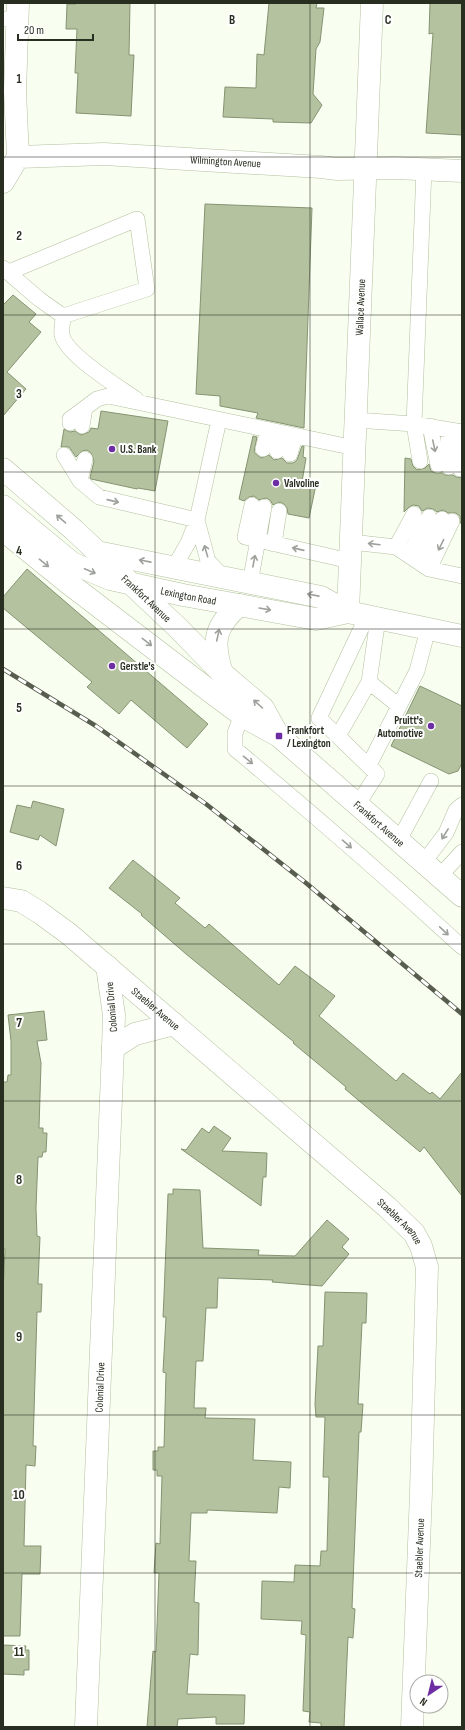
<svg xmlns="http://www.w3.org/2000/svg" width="465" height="1730" font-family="'Sofia Sans Condensed',sans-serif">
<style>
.building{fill:#b4c2a0;stroke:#869372}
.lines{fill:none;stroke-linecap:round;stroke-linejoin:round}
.lane-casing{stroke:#b3c19f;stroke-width:16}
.street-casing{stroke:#b3c19f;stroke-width:23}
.primary-casing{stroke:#b3c19f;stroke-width:23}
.lane{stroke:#fff;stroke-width:15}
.street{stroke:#fff;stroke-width:22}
.primary{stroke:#fff;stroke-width:22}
.rail-casing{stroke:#575d4f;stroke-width:4.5}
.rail{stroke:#fff;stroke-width:3;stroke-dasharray:9;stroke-linecap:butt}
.oneway{stroke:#9ea19b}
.grid{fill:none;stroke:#282e20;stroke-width:1;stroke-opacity:0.55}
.poi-dot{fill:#6e2ea3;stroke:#fff;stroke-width:1.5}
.labels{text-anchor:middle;stroke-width:4;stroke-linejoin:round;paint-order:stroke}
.street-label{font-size:11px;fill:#282e20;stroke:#fff}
.poi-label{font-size:11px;font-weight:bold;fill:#282e20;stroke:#fff;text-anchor:start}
.grid-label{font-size:13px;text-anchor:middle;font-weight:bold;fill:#282e20;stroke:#fff;stroke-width:4;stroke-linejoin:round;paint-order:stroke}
</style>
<rect width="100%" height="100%" fill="#f8fef0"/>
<path class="building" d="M76,3H130L129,55H134L131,116L76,113L78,73H75L77,29H66L67,4H76Z
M269,3H317L316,8H324L320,42L316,49L313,94L322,105L311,123L273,122V119L223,117L225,87L256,88L257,54L264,55Z
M430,3H462V135L426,133L433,33L429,34Z
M205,204L312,208L304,428L256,418L258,413L220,406V396L196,394Z
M13,295L36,314L29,322L41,332L7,372L26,389L3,416V305Z
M101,411L168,421L155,491L138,488L137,489L91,479L90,478L94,461L91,453L87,450L82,451L76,457L69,447H61L64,429L70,432L75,431L81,435L89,432L91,428L98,429Z
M253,436L257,437L254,452L261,458L269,455L274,460L282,458L287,463H293L297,460L302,446H304L303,457L306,458L302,482L316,485L309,518L288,514L287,508L284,504L280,502L273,505L270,500L266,498L259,500L254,496L249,497L244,501L239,499Z
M405,458L411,459L413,466L417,470L425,468L429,464L431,471L435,473H442L445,475H453L456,477L462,478V523H460V516L456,513H448L443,510L437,512L433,509L428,508L422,511L419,506L413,505L409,507L404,512Z
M27,569L208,724L187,748L131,700L119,714L87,687L92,682L3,608V597Z
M420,686L462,706V763L458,771L449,774L391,746Z
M33,801L64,809L56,846L40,835L38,840L10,832L17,805L31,808Z
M133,860L180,898L175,903L205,928L209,924L279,985L295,966L335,996L319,1016L396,1081L403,1073L430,1094L432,1092L440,1099L462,1072V1196L424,1147L420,1152L345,1089L346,1087L293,1043L294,1042L186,954L141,915L142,914L109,888Z
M44,1011L47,1040L37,1041L41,1063L39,1128H43V1133H47L46,1152H43L42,1157H38L36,1208L37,1236L40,1237L38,1284H42L41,1312H37L33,1446H36L35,1466L26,1465L24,1546H41L40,1574H22L20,1636H3V1294L5,1249H3V1082H7L8,1075H11V1041L8,1015Z
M214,1126L231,1138L222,1151L267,1153L266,1177H263L261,1206L181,1149L186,1150L202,1128L209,1133Z
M173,1189L200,1190L203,1248L259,1250L258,1255L295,1256L327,1220L349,1239L342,1247L349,1254L322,1286L272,1282L273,1280L218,1278L217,1308H206L203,1361H196L194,1408H206L205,1418L255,1419L253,1460L291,1462L290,1488L279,1487L277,1513L207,1510V1513H191L189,1561H196L194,1602L199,1603L198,1655L190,1654L187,1694L245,1695L244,1724H216V1717L178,1719L177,1727H147L153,1651L156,1652L159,1573H154L156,1543L160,1544L162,1476H157V1470H153V1451H158V1447H164L166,1373L163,1372L166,1317H163L164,1296L168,1194H173Z
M325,1292L367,1293L366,1323H362L358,1404H363L361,1432H359L352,1608L355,1609L353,1638L348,1637L344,1727H321V1723L309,1722L310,1712L303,1711L306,1635L301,1634L302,1621L261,1619L262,1581L294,1582L295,1565L320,1566L321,1551H327L329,1477H323L325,1417H316L315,1404L318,1346H323Z
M3,1645L26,1646L25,1650H29V1670H24V1675L3,1674Z"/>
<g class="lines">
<defs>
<path id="lane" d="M3,19H18
M3,268L39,299L63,316L147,289L137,219L9,272
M63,316C63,322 61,330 62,335C66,355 119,387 136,399
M355,420L414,424L424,169
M70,423V419L85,408
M82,426L85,408L97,399L108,396L355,448
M430,426L438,465
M448,430L449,467
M460,432V469
M263,449L268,430
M277,451L282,433
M290,454L295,436
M64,455L80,481L99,497L197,520
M420,461L414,424L462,432
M80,481L85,459
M252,505L245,537L350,561
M197,520L208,561L223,577
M351,542L396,547L429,569L462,576
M274,544L279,511
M396,547L414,514
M409,555L429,517
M417,561L442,519
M174,567L188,543L197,520L219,420
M429,569L452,521
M250,583L264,507
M369,682L399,706
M242,715L235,733V749C312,813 388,879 462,947
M338,736L369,682L378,618
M369,765L417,671L428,629
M358,804L377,774L319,718L367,616
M399,840L431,781
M424,862L446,833L456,810L462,805
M440,876L462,852"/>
<g id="street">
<path d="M18,3L15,91L18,157"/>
<path id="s1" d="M3,182L18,157L104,154L321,167L337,169L395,168L462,171"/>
<path id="s2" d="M348,612L372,3"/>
<path id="s3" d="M3,898L21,901L39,912L69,934L387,1207L414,1233L421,1246L427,1267L421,1492L412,1727"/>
<path d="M113,1048L135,1034L174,1024"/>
<path id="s4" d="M86,1727L113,1048L114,1015L107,966"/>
</g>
<g id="primary">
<path id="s5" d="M3,469L74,530L177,627L222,673L263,708L278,735"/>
<path id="s6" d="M3,506L72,563L110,579L183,595L316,619L348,612"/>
<path id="s7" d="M3,530L67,582L211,692L246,718L279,736L462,896"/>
<path d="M97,552L321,597L348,612L462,636"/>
<path d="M222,673C212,642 214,627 239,605"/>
</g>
</defs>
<use href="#lane" class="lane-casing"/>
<use href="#street" class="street-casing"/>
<use href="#primary" class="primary-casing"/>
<use href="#lane" class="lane"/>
<use href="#street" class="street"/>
<use href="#primary" class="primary"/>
<defs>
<path id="rail" d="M3,669L96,726L206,804L306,883L462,1014"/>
</defs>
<use href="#rail" class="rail-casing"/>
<use href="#rail" class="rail"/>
</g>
<defs><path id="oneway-shaft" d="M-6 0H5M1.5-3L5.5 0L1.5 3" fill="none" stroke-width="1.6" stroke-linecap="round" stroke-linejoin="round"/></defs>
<g class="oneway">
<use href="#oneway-shaft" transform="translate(434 446) rotate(78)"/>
<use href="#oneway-shaft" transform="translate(113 501) rotate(13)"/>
<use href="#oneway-shaft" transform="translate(61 519) rotate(-139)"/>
<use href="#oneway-shaft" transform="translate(374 544) rotate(-173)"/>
<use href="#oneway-shaft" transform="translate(441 545) rotate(116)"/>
<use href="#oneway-shaft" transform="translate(298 549) rotate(-167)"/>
<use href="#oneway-shaft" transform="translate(206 551) rotate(-106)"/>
<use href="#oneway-shaft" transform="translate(145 561) rotate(-169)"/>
<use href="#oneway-shaft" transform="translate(254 561) rotate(-79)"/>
<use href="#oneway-shaft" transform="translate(44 563) rotate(39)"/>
<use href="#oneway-shaft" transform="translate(90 571) rotate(23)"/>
<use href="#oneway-shaft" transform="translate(313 595) rotate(-169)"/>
<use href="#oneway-shaft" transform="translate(265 609) rotate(10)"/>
<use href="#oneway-shaft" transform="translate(218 635) rotate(-78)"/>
<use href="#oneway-shaft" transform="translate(147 642) rotate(38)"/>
<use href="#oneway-shaft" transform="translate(258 704) rotate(-138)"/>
<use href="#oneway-shaft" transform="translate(248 760) rotate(39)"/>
<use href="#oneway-shaft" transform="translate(445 834) rotate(122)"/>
<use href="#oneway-shaft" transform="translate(347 844) rotate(41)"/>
<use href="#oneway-shaft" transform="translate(444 931) rotate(43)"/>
</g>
<path class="grid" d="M155,3V1727M310,3V1727M3,157H462M3,315H462M3,472H462M3,629H462M3,786H462M3,944H462M3,1101H462M3,1258H462M3,1415H462M3,1573H462"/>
<g class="poi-dot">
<circle cx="112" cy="449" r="4"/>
<circle cx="276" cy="483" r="4"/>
<circle cx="112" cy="666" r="4"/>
<circle cx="431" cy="726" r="4"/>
<rect x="275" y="732" width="8" height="8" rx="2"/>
</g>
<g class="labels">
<g class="street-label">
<text dy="4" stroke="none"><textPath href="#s1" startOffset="237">Wilmington Avenue</textPath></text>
<text dy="4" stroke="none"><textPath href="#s2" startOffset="305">Wallace Avenue</textPath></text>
<text dy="4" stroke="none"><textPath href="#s6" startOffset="211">Lexington Road</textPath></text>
<text dy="4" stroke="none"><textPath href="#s5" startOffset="193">Frankfort Avenue</textPath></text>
<text dy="4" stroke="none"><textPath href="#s7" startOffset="478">Frankfort Avenue</textPath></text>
<text transform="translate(111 1007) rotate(-95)" y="4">Colonial Drive</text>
<text dy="4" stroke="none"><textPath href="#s3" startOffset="191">Staebler Avenue</textPath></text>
<text dy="4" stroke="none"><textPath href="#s3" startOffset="515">Staebler Avenue</textPath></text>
<text dy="4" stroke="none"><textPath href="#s4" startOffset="340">Colonial Drive</textPath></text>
<text transform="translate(419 1548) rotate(-88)" y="4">Staebler Avenue</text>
</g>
<g class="poi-label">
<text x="120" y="453">U.S. Bank</text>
<text x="284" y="487">Valvoline</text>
<text x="120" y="670">Gerstle's</text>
<text x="423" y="724" text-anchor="end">Pruitt's<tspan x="423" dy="13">Automotive</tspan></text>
<text x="287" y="734">Frankfort<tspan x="287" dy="13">/ Lexington</tspan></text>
</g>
</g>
<g class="grid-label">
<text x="232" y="24">B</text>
<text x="388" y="24">C</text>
<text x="19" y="83">1</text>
<text x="19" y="240">2</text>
<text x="19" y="398">3</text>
<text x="19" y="555">4</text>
<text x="19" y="712">5</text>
<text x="19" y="870">6</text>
<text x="19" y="1027">7</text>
<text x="19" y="1184">8</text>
<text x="19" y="1341">9</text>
<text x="19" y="1499">10</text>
<text x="19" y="1656">11</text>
</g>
<rect width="465" height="1730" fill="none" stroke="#282e20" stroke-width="8"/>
<g transform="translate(429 1694) rotate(215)"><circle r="19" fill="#ffffff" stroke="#a9aba6"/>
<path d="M0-3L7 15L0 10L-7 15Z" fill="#6e2ea3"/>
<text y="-6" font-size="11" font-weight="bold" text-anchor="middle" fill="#282e20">N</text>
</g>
<path d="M18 34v6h75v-6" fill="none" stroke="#282e20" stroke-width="2"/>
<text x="24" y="34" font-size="12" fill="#282e20" stroke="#ffffff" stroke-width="3" paint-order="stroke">20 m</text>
</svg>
